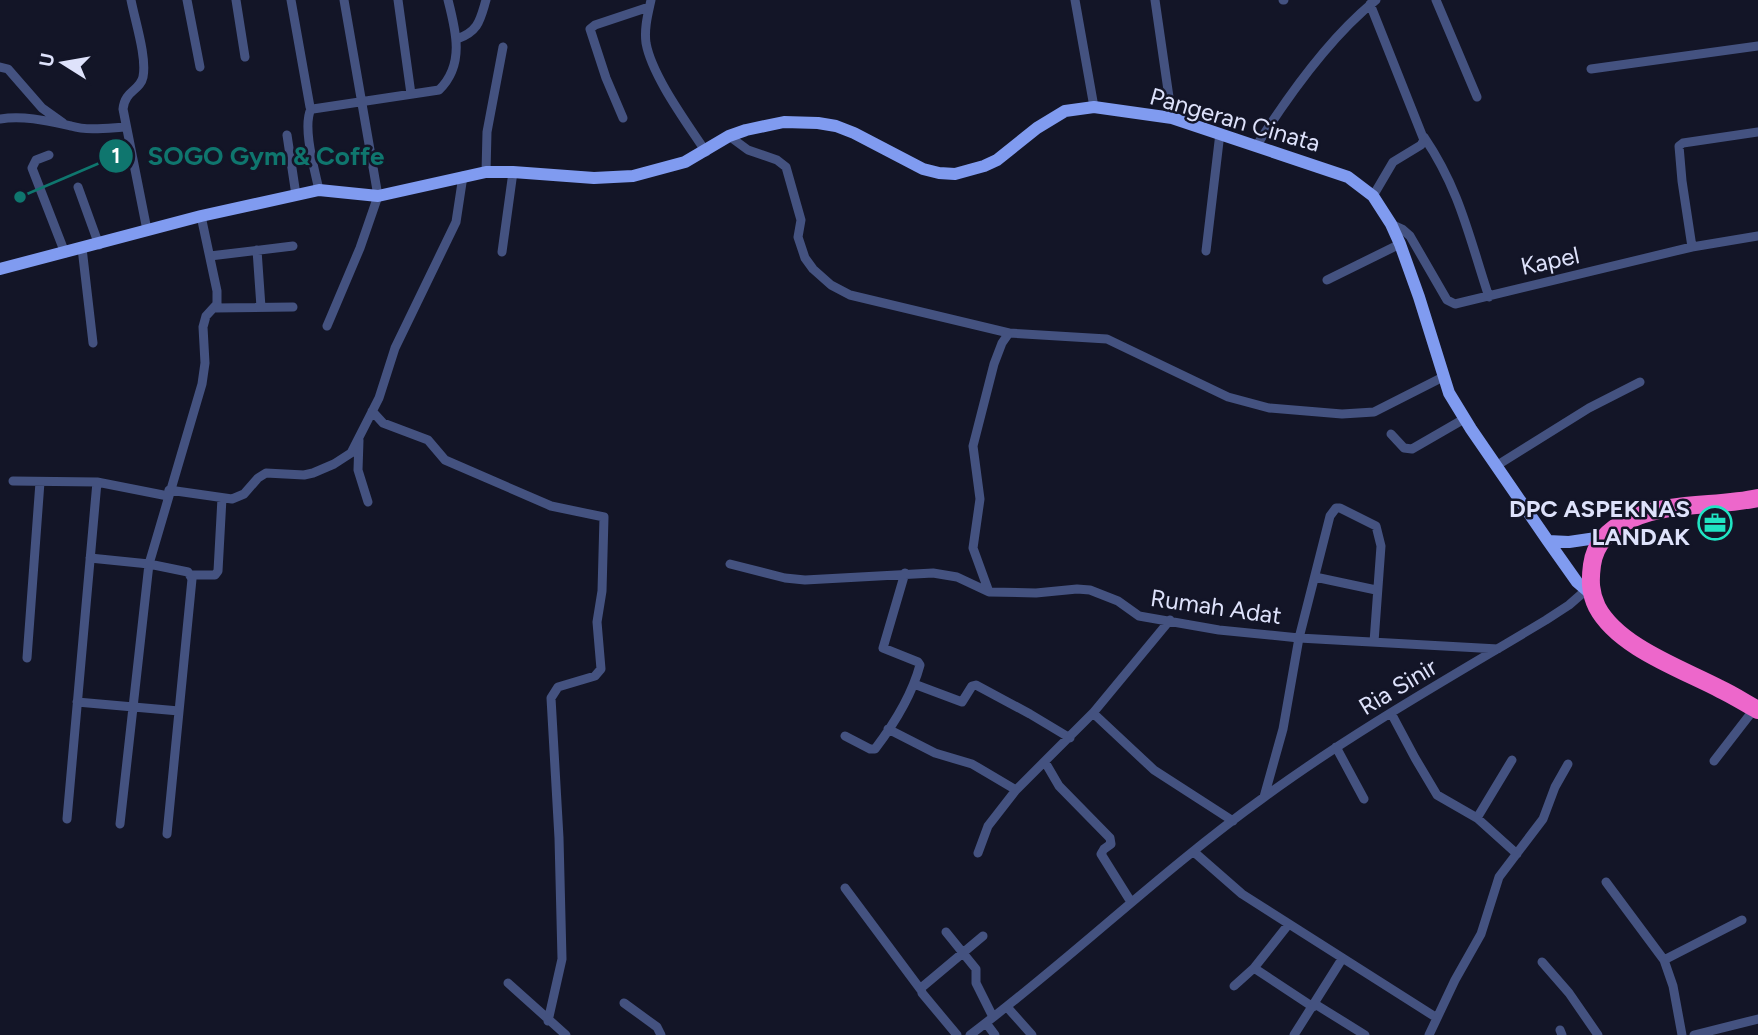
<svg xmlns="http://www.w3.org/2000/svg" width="1758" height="1035" font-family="Figtree,sans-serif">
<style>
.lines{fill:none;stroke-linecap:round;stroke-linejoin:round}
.street{stroke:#445280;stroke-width:9}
.secondary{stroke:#809bf0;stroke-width:12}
.highway{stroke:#ed67cb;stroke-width:18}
.labels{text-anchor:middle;stroke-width:5;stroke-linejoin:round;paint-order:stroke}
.street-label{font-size:24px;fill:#dee2fb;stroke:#131527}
.poi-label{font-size:24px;font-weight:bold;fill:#dee2fb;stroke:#131527;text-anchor:end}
.leader{fill:none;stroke:#0f766e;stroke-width:2.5}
.callout-dot{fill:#0f766e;stroke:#131527;stroke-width:2.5}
.mark-label{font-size:21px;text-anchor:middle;font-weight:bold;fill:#fff}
.callout-label{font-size:26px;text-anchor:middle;font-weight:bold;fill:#0f766e;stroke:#131527;stroke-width:5;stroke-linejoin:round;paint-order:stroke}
</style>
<rect width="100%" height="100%" fill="#131527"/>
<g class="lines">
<path class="street" d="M131,0C135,21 147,57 143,77C140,91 125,90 123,109L147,230
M187,0L200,67
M236,0L245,57
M291,0L310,107L313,109L439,90C465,65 456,31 448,0
M398,0L411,94
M651,0C648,14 644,28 646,43C652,76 687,123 706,152
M1075,0L1094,107
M1155,0L1172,118
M1283,0H1284
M1436,0L1477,97
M1370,4L1424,140L1421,145L1393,162L1373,196
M457,39C479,31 480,20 486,0
M0,67L8,69L42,108L63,123
M1591,69L1758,46
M311,109C302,127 315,171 319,190
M623,118L606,78L590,29L595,25L649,7
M0,119C23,115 48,121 71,126C88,131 108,128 126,127
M287,135L296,195
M729,136L748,150L777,160L786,167L801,220L798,237L805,258L813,269L831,285L850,295L1009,333
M1424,137C1460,190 1469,237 1489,297
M1257,145C1288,96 1331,36 1376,0
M49,155L36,160L32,168L65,253
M486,172L487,132L503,47
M78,187L99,245
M1391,224L1402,229L1410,236L1447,300L1455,304L1692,247L1758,236
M1692,247L1682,181L1679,146L1683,143L1758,132
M82,248L93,343
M257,250L261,307
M1206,251L1220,133
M502,252L513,172
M210,256L293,246
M1327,280L1400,244
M215,308L293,307
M327,326L360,248L378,196L344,0
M372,411L383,423L428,440L445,460L551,506L604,517L602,591L597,622L601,669L595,676L558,687L551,698L559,838L562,959L548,1021
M1391,434L1404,448L1412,449L1464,419
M359,440L358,470L368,502
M1496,466L1589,408L1640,382
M13,481L97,482L168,496
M169,490L232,499L244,494L258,478L266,473L304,475L313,473L334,464L351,453L379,398L395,348L456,222L463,176
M90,558L149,564L188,572L192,579L167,834
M730,564L785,578L805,580L933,573L957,577L989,592L1036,593L1077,589L1090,590L1118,601L1139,616L1219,630L1299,638L1498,649
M191,575H215L218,571L222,498
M1315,577L1376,590
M989,592L973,548L980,499L973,446L994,364L1002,343L1009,333L1107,339L1228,397L1269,408L1342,414L1374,412L1443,377
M27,658L40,482
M914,684L962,702L972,686L976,685L1030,714L1070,738
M77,702L179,711
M1093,713L1154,770L1233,821
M1391,713L1415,758L1437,795L1477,818L1517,854
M888,729L935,753L972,764L1016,790
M845,736L870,749H875C894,724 912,695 920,665L918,662L883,648L905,573
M1336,747L1364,799
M1714,761L1755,708
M1045,762L1059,786L1110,838L1111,844L1104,849L1101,854L1131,902
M1264,797L1283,729L1299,638L1330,516L1336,508H1340L1376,526L1381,546L1374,642
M1477,818L1512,760
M67,819L97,482
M120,824L149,564L202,384L205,363L203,327L206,316L217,304V291L201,216
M1194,852L1242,894L1437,1018
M978,853L988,826L1016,790L1093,713L1170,620
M1606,882L1664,960L1673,986L1682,1035
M845,888L921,990
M946,932L976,969V983L993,1017
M1664,960L1742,920
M1542,962L1569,993L1598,1035
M1254,968L1313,1007
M508,983L566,1035
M1234,986L1254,968L1288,925
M624,1003L657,1027L661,1035
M1315,1004L1365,1035
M1007,1007L1032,1035
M986,1023L995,1035
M1560,1030L1562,1035
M957,1035L922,993L921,988L983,936
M970,1035C1070,960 1161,871 1263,798C1353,732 1451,677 1546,620L1569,605L1585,591
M1294,1035L1342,959
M1429,1035L1455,980L1481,934L1499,877L1543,819L1555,787L1568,764
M1694,1035L1758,1019"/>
<path class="secondary" d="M0,269L201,216L319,190L378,196L486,172H513L594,178L633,176L685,162L729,136L746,130L784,122L818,123L836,126L854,133L923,169L939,173L955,174L984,166L997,160L1037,128L1065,111L1094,107L1172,118L1348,177L1373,196L1391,224L1400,244L1419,297L1449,393L1471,429L1548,541L1577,582L1591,594
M1548,541L1569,542L1603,537"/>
<path class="highway" d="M1758,498C1717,507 1670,501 1631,519C1611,528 1595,542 1592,565C1590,580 1590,593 1597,607C1618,647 1682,669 1720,689C1733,695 1745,703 1758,710"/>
</g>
<defs>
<symbol id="office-ring" viewBox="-11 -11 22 22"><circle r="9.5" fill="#131527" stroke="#20e4c3" stroke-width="1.5"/><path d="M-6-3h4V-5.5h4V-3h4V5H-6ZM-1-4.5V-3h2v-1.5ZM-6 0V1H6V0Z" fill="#20e4c3"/></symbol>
</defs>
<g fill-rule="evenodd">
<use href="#office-ring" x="1696" y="504" width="38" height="38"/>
</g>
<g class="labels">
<g class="street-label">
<text transform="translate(1235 120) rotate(16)" y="8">Pangeran Cinata</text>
<text transform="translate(1550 261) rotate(-12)" y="8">Kapel</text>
<text transform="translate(1216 607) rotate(8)" y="8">Rumah Adat</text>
<text transform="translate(1398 687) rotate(-31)" y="8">Ria Sinir</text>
</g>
<g class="poi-label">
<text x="1690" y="517">DPC ASPEKNAS<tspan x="1690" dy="28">LANDAK</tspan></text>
</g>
</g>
<path class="leader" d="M20 197L116 156"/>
<g class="callout-dot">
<circle cx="20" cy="197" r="7"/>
<circle cx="116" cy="156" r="18"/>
</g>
<g class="mark-label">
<text x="116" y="163">1</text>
</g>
<g class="callout-label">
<text x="266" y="165">SOGO Gym &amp; Coffe</text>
</g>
<g transform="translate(63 63) rotate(281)" stroke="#131527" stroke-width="5" paint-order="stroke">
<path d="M0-5L12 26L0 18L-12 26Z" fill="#dee2fb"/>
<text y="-10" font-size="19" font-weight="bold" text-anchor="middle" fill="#dee2fb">U</text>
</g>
</svg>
